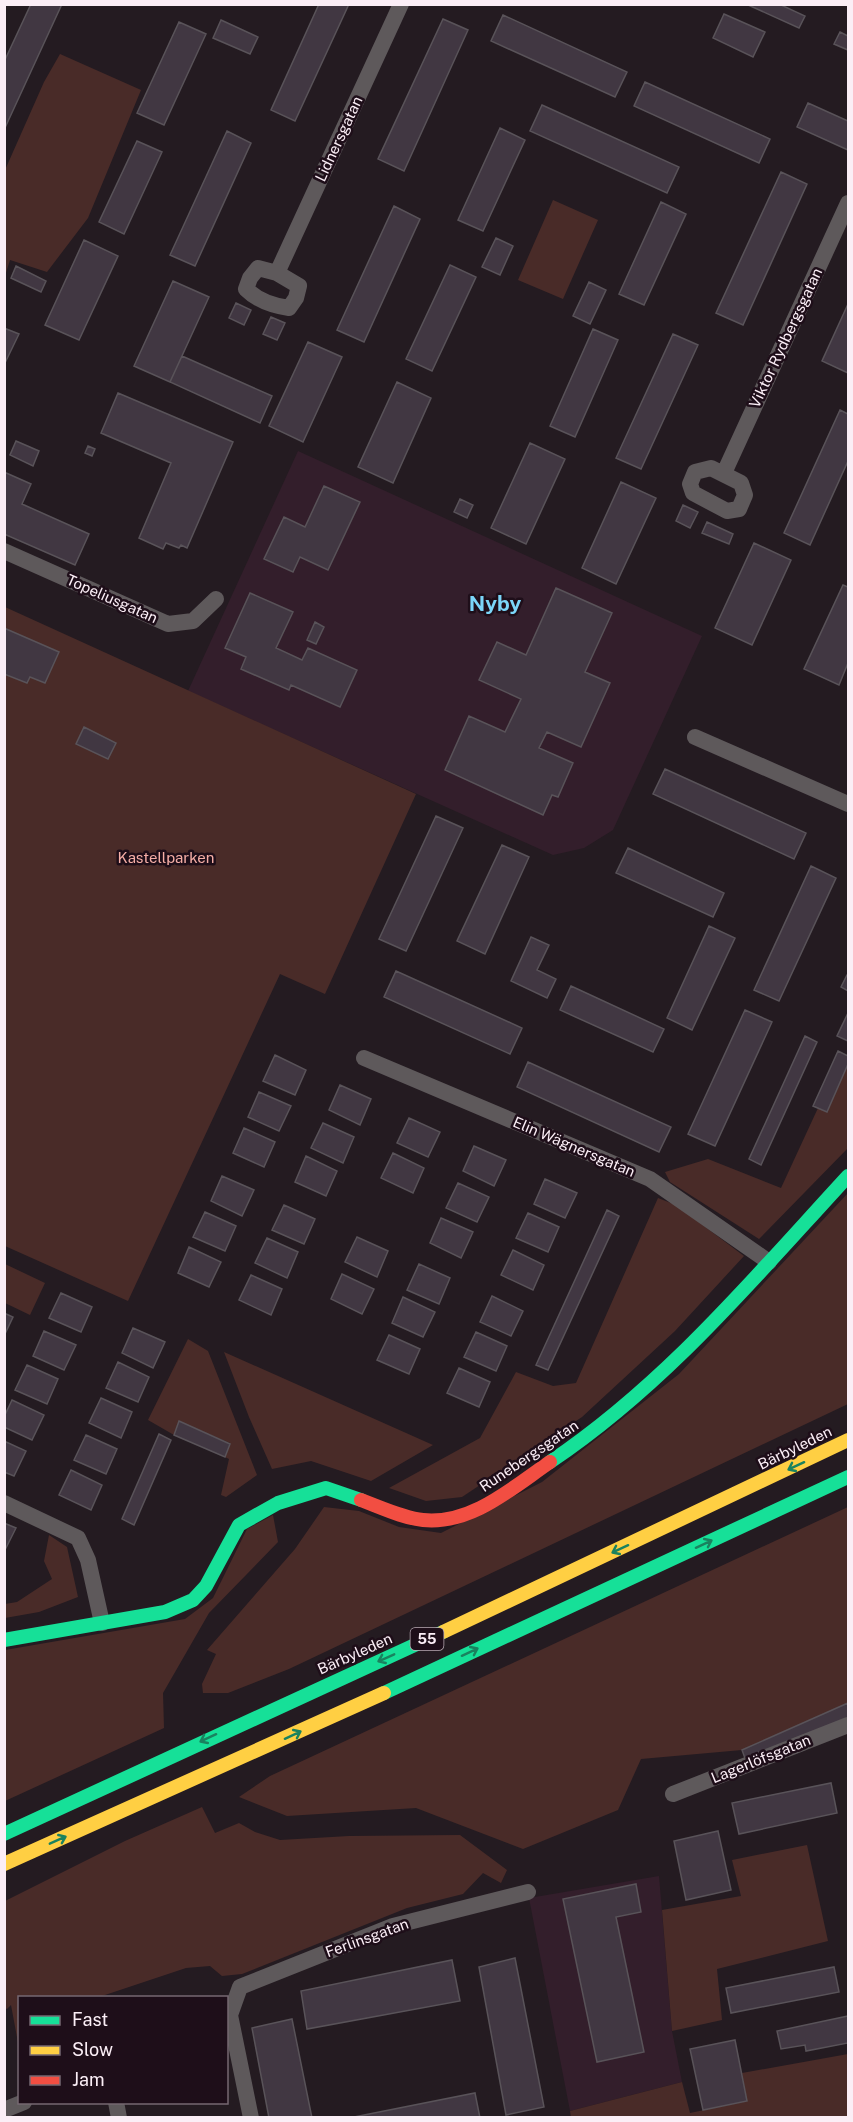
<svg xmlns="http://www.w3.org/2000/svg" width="853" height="2122" font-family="'Public Sans',sans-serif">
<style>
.built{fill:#331e2b}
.green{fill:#492b28}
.building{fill:#413742;stroke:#595359;stroke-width:1.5}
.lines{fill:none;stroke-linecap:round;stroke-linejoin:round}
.street{stroke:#5e595b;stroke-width:16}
.fast{stroke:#16e098;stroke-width:14}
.slow{stroke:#ffcf43;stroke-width:14}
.jam{stroke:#f24e42;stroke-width:14}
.oneway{stroke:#1a825f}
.labels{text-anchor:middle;stroke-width:5;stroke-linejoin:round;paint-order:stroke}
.shield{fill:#1e0e19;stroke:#b9abb4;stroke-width:1.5}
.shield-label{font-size:14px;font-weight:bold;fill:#fbeef6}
.street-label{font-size:15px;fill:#fbeef6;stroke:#1e0e19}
.park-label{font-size:15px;fill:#f5aea6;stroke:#1e0e19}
.district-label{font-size:21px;font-weight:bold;fill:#7bd6f9;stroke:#1e0e19}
</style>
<rect width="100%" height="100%" fill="#241b21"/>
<path class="built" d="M298,451L702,636L613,830L584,848L553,855L188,691Z
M659,1876L672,2031L682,2082L570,2111L529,1898Z"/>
<path class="green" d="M60,54L141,90L88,218L47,272L10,260L5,276V170L44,82Z
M553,200L598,220L563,299L518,280Z
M5,607L416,794L325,994L280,974L128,1301L5,1246Z
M848,1064V1148L759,1239L670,1182L665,1172L708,1159L781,1188L818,1108L827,1111Z
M848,1193V1404L289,1669L228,1693H203L202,1684L216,1654L207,1650L295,1549L324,1507L359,1511L399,1527L441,1533L542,1482L679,1374Z
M658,1198L676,1205L744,1256L675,1331L582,1417L462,1497L426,1501L389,1488L480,1438L516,1372L553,1386L576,1383Z
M5,1264L45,1283L30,1315L5,1303Z
M188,1339L208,1351L257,1475L226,1497L221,1495L229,1459L225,1457L230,1443L180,1422L174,1435L148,1420Z
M224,1352L433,1445L371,1481L311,1461L272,1469L249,1417Z
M848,1507V1703L742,1750L641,1759L618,1810L523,1849L416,1808L287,1816L239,1797L270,1776Z
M273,1515L278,1542L209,1613L163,1693L164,1728L5,1801V1650L185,1619L213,1598L247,1529Z
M49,1535L67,1547L78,1597L39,1612L5,1618V1604L17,1602L52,1579L44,1561Z
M202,1807L215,1833L239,1823L255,1832L280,1840L349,1836L460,1835L507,1870L501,1883L483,1873L463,1894L407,1908L242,1974L222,1976L210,1966L186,1968L99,1997L20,1998L19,2048L11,2005L7,2009L5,2008V1901L125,1841Z
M807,1845L828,1941L717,1969L722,2020L672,2031L662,1910L741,1896L732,1860Z
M848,2054V2117L571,2118L570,2111L682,2082L690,2113L747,2101L742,2073Z"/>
<path class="building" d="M31,4H62L4,130V62Z
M319,4H349L295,121L271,110Z
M746,4H779L805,16L799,28Z
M724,14L765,32L753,57L713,38Z
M503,15L627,72L615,97L491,41Z
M443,19L468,30L404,171L378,159Z
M221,20L258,37L250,54L213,38Z
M179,22L206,34L164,125L137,113Z
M840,32L848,36V50L834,44Z
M645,82L770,139L759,163L634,106Z
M808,103L848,121V150L797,127Z
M542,105L679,167L667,193L530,131Z
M500,128L525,140L483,231L458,220Z
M227,131L251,143L195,266L170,255Z
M137,141L162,152L124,234L99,222Z
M781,172L807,184L743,325L716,313Z
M661,202L686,214L644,305L619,294Z
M394,206L420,219L364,342L337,330Z
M496,238L513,246L500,275L482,267Z
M84,240L118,256L79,340L45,325Z
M450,265L476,277L432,371L406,359Z
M16,266L46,281L41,292L11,278Z
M173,281L209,297L170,382L134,366Z
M589,282L606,290L590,324L573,316Z
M236,303L251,310L244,325L229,318Z
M848,304V373L822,361Z
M271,317L285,323L277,340L263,334Z
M4,328L19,334L4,365Z
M593,329L618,340L575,437L550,426Z
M673,334L698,345L641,469L616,458Z
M308,342L342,357L303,442L269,426Z
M182,356L272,396L260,423L170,382Z
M397,382L431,398L393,483L358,467Z
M118,393L233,442L187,548L181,545L179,548L166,543L163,549L139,538L171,463L101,433Z
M840,410L848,414V461L810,545L784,533Z
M16,441L39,451L33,466L10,455Z
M530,443L565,459L526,544L491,528Z
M88,446L95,449L92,456L85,453Z
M4,472L31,484L22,504L89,534L75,565L4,534Z
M621,482L656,498L616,584L582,568Z
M324,486L360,502L328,570L300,557L293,572L264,559L284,517L305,527Z
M460,499L473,505L467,518L454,512Z
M683,505L698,512L690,528L676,521Z
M707,522L733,534L729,544L702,533Z
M754,543L791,560L752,645L715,628Z
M843,585L848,587V663L839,685L804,669Z
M556,588L612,613L585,672L610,683L581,747L547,732L539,748L573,763L558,797L552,795L543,815L445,770L469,716L505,732L521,699L479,680L497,642L526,655Z
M250,593L293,612L276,648L302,660L308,648L357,670L340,707L291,685L289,690L241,669L246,657L225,648Z
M315,622L324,627L316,644L307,640Z
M4,628L59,652L45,683L30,677L27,683L4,674Z
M84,727L116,743L108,759L76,744Z
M665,769L806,833L794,859L653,794Z
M436,816L463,828L406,951L379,939Z
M502,845L529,857L485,954L457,941Z
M628,848L724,893L713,917L616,873Z
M811,866L836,878L779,1001L754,990Z
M709,926L735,938L692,1030L667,1018Z
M531,937L549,945L537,970L556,979L547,998L511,981Z
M396,971L522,1028L510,1054L384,997Z
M847,975H848V991L841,987Z
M571,986L664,1029L653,1052L560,1010Z
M745,1010L772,1022L715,1146L688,1134Z
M848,1013V1041L837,1036Z
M805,1036L817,1042L761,1165L749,1159Z
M838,1051L848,1056V1064L827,1112L813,1106Z
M275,1055L306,1070L295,1095L263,1081Z
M528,1062L671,1127L659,1152L517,1087Z
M340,1085L371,1099L360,1125L329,1110Z
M259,1092L291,1106L279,1131L248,1117Z
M409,1118L440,1132L428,1157L397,1143Z
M323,1123L354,1137L343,1163L311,1148Z
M244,1128L275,1142L264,1167L233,1153Z
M474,1146L506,1160L494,1186L463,1171Z
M393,1153L424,1168L413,1193L381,1178Z
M306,1156L337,1171L326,1196L295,1182Z
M222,1176L254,1190L242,1216L211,1201Z
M545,1179L577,1193L565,1218L534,1204Z
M458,1183L489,1197L477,1222L446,1208Z
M284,1205L315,1219L304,1244L272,1230Z
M607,1210L619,1216L548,1370L536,1365Z
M205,1212L236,1226L225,1251L193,1237Z
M528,1213L559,1227L548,1252L516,1238Z
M441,1218L473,1232L461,1258L430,1243Z
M357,1237L388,1251L377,1277L345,1262Z
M267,1238L298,1252L287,1278L255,1263Z
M189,1247L221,1262L209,1287L178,1273Z
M513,1250L544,1265L533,1290L501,1275Z
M419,1264L450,1278L439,1304L407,1290Z
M342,1274L374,1289L362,1314L331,1299Z
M251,1275L282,1289L271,1315L239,1300Z
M61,1293L92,1307L81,1332L49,1318Z
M492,1296L523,1311L511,1336L480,1322Z
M403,1297L435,1312L423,1337L392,1323Z
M4,1313L13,1317L4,1336Z
M133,1328L165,1342L153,1368L122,1353Z
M44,1331L76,1345L64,1370L33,1356Z
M476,1332L507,1346L496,1371L464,1357Z
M389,1335L420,1349L409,1374L377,1360Z
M118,1362L149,1377L138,1402L106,1388Z
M27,1365L58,1379L47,1404L15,1390Z
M459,1368L490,1382L479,1407L447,1393Z
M101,1398L132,1412L121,1438L89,1423Z
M12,1400L44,1415L32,1440L4,1427V1417Z
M179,1421L230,1444L225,1457L174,1435Z
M159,1434L171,1440L134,1525L122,1519Z
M86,1435L117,1449L106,1474L74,1460Z
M4,1441L26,1451L14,1476L4,1472Z
M71,1470L102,1485L91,1510L59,1495Z
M4,1523L16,1528L4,1552Z
M848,1703V1718L746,1761L742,1750Z
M831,1783L837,1813L739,1834L732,1803Z
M718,1831L731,1890L686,1900L674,1841Z
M636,1884L641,1912L616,1917L644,2052L597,2062L563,1899Z
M515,1958L544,2107L506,2115L479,1967Z
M452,1960L460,2001L307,2029L301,1991Z
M834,1967L839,1992L731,2013L726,1988Z
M848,2016V2043L806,2051L805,2045L781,2049L777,2031Z
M292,2019L312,2118H269L252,2028Z
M735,2040L747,2101L703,2110L690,2049Z
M475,2093L480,2118H349Z"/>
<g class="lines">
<path class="street" d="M258,268L277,273L299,286L296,298L289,308C274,306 257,300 246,289L250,278Z
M277,273L401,4
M711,468L741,483L745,495L739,509L727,511L693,493L690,484L695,472Z
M724,473L848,203
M4,551L168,624L193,621L216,599
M695,737L848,804
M364,1058L650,1179L769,1262
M4,1503L78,1538L88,1560L102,1623
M673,1794L848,1725
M230,2015L251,2118
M226,2017L230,2015L240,1987L393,1926L528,1892
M116,2102L119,2118
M4,2110L24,2102"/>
<path class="fast" d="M550,1462C666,1384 754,1278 848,1176
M4,1640L165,1612L193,1600L206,1586L239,1525L278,1503L326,1488L361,1500
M384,1693L848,1477
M4,1834L443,1632"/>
<path class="slow" d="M443,1632L848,1440
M4,1864L384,1693"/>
<path class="jam" d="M361,1500C380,1507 403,1518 423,1520C471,1525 512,1488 550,1462"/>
</g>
<defs><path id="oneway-shaft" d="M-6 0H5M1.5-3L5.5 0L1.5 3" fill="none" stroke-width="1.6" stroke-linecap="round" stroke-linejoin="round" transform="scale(1.5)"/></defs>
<g class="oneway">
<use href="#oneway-shaft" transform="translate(796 1466) rotate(155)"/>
<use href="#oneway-shaft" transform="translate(704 1544) rotate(-25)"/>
<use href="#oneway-shaft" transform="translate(620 1549) rotate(155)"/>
<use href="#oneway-shaft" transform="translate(470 1652) rotate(-25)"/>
<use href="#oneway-shaft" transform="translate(386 1658) rotate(156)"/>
<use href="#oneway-shaft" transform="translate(293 1735) rotate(-25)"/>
<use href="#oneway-shaft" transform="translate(208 1738) rotate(155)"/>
<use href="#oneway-shaft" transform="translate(58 1840) rotate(-24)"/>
</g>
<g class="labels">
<rect class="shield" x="410.5" y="1628" width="33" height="22" rx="4.5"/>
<g class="shield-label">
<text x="427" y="1644">55</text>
</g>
<g class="street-label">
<text transform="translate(339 139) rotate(-65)" y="5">Lidnersgatan</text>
<text transform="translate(786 338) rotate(-65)" y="5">Viktor Rydbergsgatan</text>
<text transform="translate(112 599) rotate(24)" y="5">Topeliusgatan</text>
<text transform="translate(574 1147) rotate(23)" y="5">Elin Wägnersgatan</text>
<text transform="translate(795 1448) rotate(-26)" y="5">Bärbyleden</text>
<text transform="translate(529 1456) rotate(-34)" y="5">Runebergsgatan</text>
<text transform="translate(355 1654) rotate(-24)" y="5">Bärbyleden</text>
<text transform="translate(761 1759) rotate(-22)" y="5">Lagerlöfsgatan</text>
<text transform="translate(367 1938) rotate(-20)" y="5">Ferlinsgatan</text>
</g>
<g class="park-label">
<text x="166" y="863">Kastellparken</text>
</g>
<g class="district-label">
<text x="495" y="611">Nyby</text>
</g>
</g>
<rect width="853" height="2122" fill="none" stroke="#fbeef6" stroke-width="12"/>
<rect x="18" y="1996" width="210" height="108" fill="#1e0e19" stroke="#766871" stroke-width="1.5"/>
<rect x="30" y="2016" width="30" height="9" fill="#16e098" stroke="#766871" stroke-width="1.5"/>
<text x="72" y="2026" font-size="18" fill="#fbeef6">Fast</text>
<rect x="30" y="2046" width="30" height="9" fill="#ffcf43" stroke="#766871" stroke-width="1.5"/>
<text x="72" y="2056" font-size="18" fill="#fbeef6">Slow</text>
<rect x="30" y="2076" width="30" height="9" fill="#f24e42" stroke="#766871" stroke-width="1.5"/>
<text x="72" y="2086" font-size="18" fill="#fbeef6">Jam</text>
</svg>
